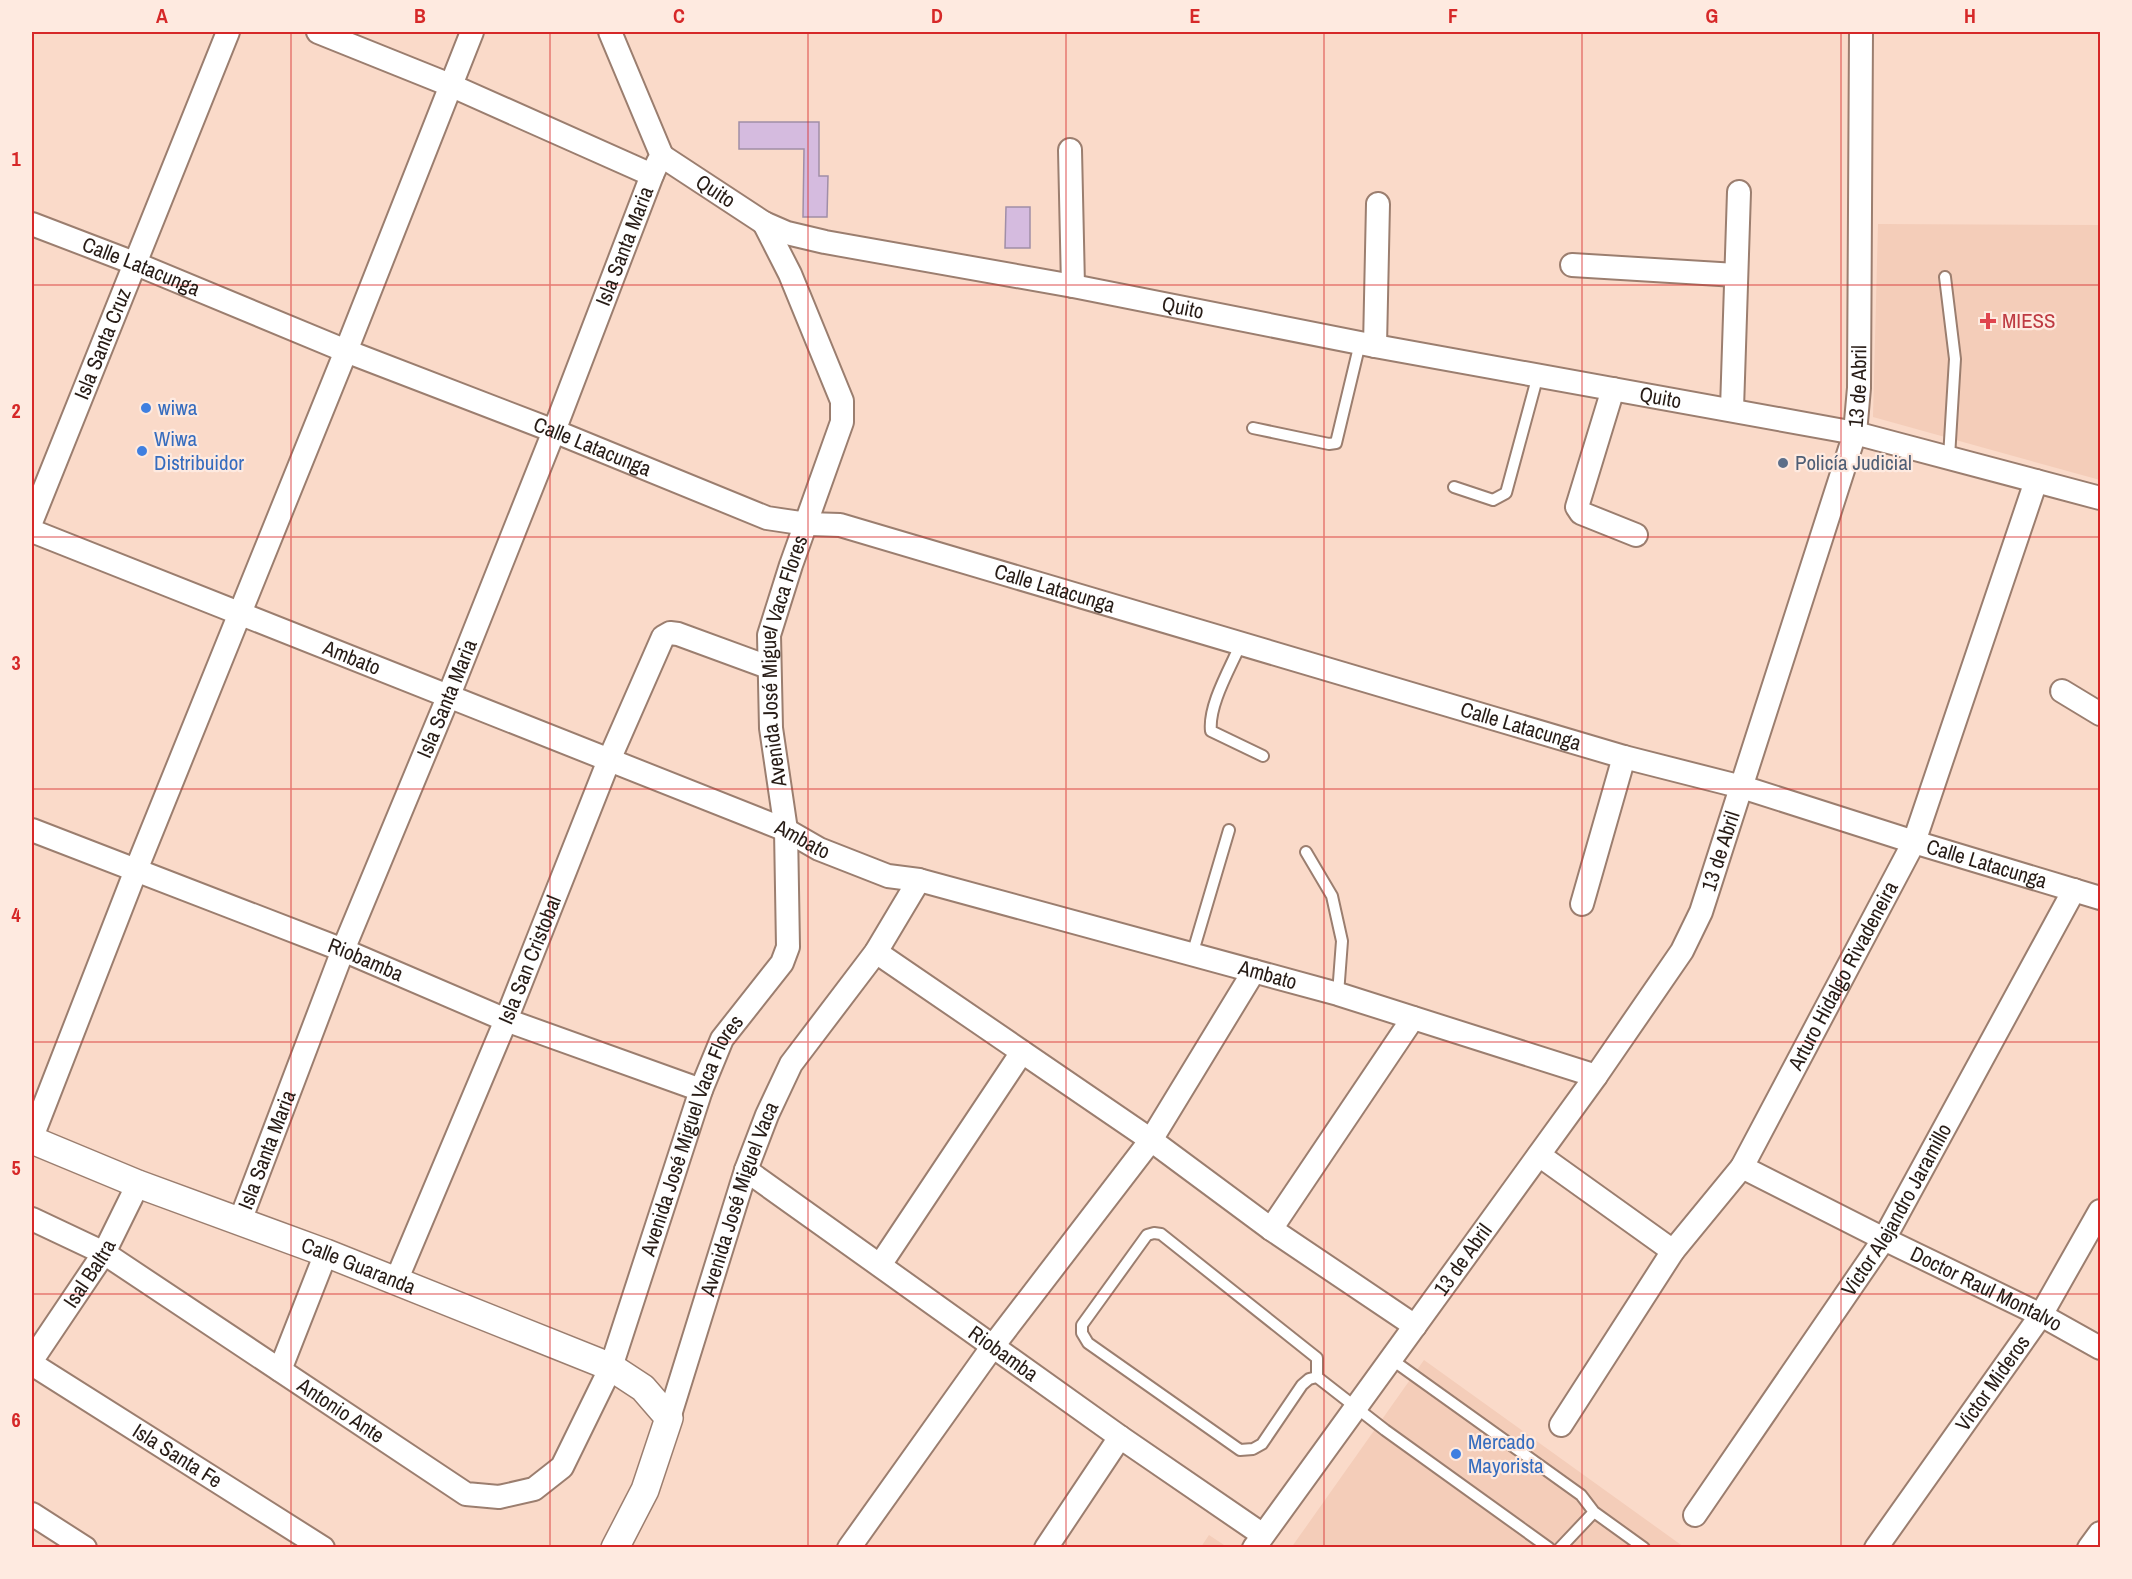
<svg xmlns="http://www.w3.org/2000/svg" width="2132" height="1579" font-family="'Archivo Narrow',sans-serif">
<style>
.built{fill:#f4cdb9}
.building{fill:#d5bbdf;stroke:#a08ea7;stroke-width:1.5}
.lines{fill:none;stroke-linecap:round;stroke-linejoin:round}
.service-casing{stroke:#9b7e6f;stroke-width:14}
.minor-casing{stroke:#9b7e6f;stroke-width:26}
.tertiary-casing{stroke:#9b7e6f;stroke-width:30}
.service{stroke:#fff;stroke-width:10}
.minor{stroke:#fff;stroke-width:22}
.tertiary{stroke:#fff;stroke-width:27}
.grid{fill:none;stroke:#d62828;stroke-width:1.5;stroke-opacity:0.55}
.health-dot{fill:#e0444e;stroke:#feeae0;stroke-width:2}
.shop-dot{fill:#3f7fe0;stroke:#feeae0;stroke-width:2}
.service-dot{fill:#5c6f8a;stroke:#feeae0;stroke-width:2}
.labels{text-anchor:middle;stroke-width:4.5;stroke-linejoin:round;paint-order:stroke}
.street-label{font-size:21px;fill:#271c16;stroke:#feeae0}
.health-label{font-size:21px;fill:#be3a42;stroke:#feeae0;text-anchor:start}
.shop-label{font-size:21px;fill:#366cbe;stroke:#feeae0;text-anchor:start}
.service-label{font-size:21px;fill:#4e5e75;stroke:#feeae0;text-anchor:start}
.neatline{fill:none;stroke:#d62828;stroke-width:2}
.grid-label{font-size:20px;text-anchor:middle;font-weight:bold;fill:#d62828}
</style>
<rect width="100%" height="100%" fill="#fadac9"/>
<path class="built" d="M1878,224L2100,225V480L1873,417Z
M1424,1360L1684,1547L1291,1548Z
M1209,1535L1227,1547H1201Z"/>
<path class="building" d="M739,122H819V176H828L827,217H803L804,149H739Z
M1006,207H1030V248H1005Z"/>
<g class="lines">
<defs>
<path id="service" d="M1945,277L1955,359L1949,457
M1253,428L1329,444L1336,443L1360,343
M1454,487L1493,500L1506,493L1538,375
M1241,643C1231,667 1208,705 1211,731L1263,756
M1306,852L1332,896L1342,941L1338,994
M1192,955L1229,830
M1154,1233L1161,1234L1317,1358V1377L1309,1379L1302,1385L1262,1444L1253,1449L1240,1450L1088,1343L1082,1333V1325L1147,1235Z
M1391,1359L1581,1495L1594,1512L1644,1548
M1317,1377L1385,1430L1549,1548
M1560,1548L1594,1512"/>
<g id="minor">
<path d="M318,32L450,85L652,175L658,162"/>
<path d="M610,32L662,156"/>
<path d="M1070,150L1073,286"/>
<path id="s1" d="M662,156L764,223L787,233L825,242L1073,286L1375,346L1855,433L2100,498"/>
<path id="s2" d="M32,224L134,263L346,351L554,431L767,518L807,524L840,525L1624,757L1742,787L1914,842L2100,898"/>
<path d="M1572,265L1736,275"/>
<path d="M1375,346L1378,204"/>
<path d="M1613,389L1577,507L1581,513L1636,535"/>
<path d="M1732,409L1739,192"/>
<path id="s3" d="M32,520L228,32"/>
<path id="s4" d="M32,531L786,830L819,849L888,876L919,880L1338,994L1596,1076"/>
<path d="M2062,691L2100,714"/>
<path id="s5" d="M32,830L343,950L506,1020L701,1090"/>
<path d="M1582,904L1624,757"/>
<path d="M876,952L1151,1140L1271,1229L1415,1326"/>
<path d="M32,1137L136,870L346,351L472,32"/>
<path d="M1539,1155L1673,1251"/>
<path id="s6" d="M1742,1167L1884,1239L2041,1315L2100,1348"/>
<path id="s7" d="M746,1170L1120,1437L1263,1535"/>
<path id="s8" d="M32,1219L104,1253L466,1494L499,1497L534,1489L562,1467L611,1367L701,1090L722,1039L782,963L788,947L786,830L771,728L769,635L791,565L842,422V401L790,274L764,223"/>
<path id="s9" d="M240,1221L343,950L449,695L554,431L652,175"/>
<path d="M1271,1229L1413,1018"/>
<path d="M880,1265L1022,1052"/>
<path id="s10" d="M396,1281L506,1020L609,760L663,637L670,633L678,634L768,667"/>
<path id="s11" d="M32,1360L104,1253L138,1184"/>
<path id="s12" d="M32,1364L323,1548"/>
<path d="M280,1370L326,1253"/>
<path id="s13" d="M669,1418L746,1170L767,1115L791,1064L876,952L919,880"/>
<path id="s14" d="M1561,1425L1673,1251L1742,1167L1914,842L2036,481"/>
<path d="M32,1514L85,1548"/>
<path id="s15" d="M1695,1515L1884,1239L2074,890"/>
<path d="M849,1548L993,1346L1151,1140L1254,971"/>
<path d="M1046,1548L1120,1437"/>
<path id="s16" d="M1254,1548L1596,1076L1682,951L1701,912L1855,433L1859,388L1861,32"/>
<path id="s17" d="M1876,1548L2041,1315L2100,1211"/>
<path d="M2089,1548L2100,1533"/>
</g>
<g id="tertiary">
<path id="s18" d="M32,1140L138,1184L326,1253L611,1367L643,1388L669,1418L645,1490L615,1548"/>
</g>
</defs>
<use href="#service" class="service-casing"/>
<use href="#minor" class="minor-casing"/>
<use href="#tertiary" class="tertiary-casing"/>
<use href="#service" class="service"/>
<use href="#minor" class="minor"/>
<use href="#tertiary" class="tertiary"/>
</g>
<path class="grid" d="M291,32V1548M550,32V1548M808,32V1548M1066,32V1548M1324,32V1548M1582,32V1548M1841,32V1548M32,285H2100M32,537H2100M32,789H2100M32,1042H2100M32,1294H2100"/>
<path class="health-dot" d="M1985 312h6v6h6v6h-6v6h-6v-6h-6v-6h6z"/>
<g class="shop-dot">
<circle cx="146" cy="408" r="6"/>
<circle cx="142" cy="451" r="6"/>
<circle cx="1456" cy="1454" r="6"/>
</g>
<circle class="service-dot" cx="1783" cy="463" r="6"/>
<g class="labels">
<g class="street-label">
<text dy="7" stroke="none"><textPath href="#s1" startOffset="64">Quito</textPath></text>
<text dy="7" stroke="none"><textPath href="#s9" startOffset="1048">Isla Santa Maria</textPath></text>
<text dy="7" stroke="none"><textPath href="#s2" startOffset="117">Calle Latacunga</textPath></text>
<text dy="7" stroke="none"><textPath href="#s1" startOffset="550">Quito</textPath></text>
<text dy="7" stroke="none"><textPath href="#s3" startOffset="190">Isla Santa Cruz</textPath></text>
<text dy="7" stroke="none"><textPath href="#s16" startOffset="1328">13 de Abril</textPath></text>
<text dy="7" stroke="none"><textPath href="#s1" startOffset="1036">Quito</textPath></text>
<text dy="7" stroke="none"><textPath href="#s2" startOffset="603">Calle Latacunga</textPath></text>
<text dy="7" stroke="none"><textPath href="#s2" startOffset="1089">Calle Latacunga</textPath></text>
<text dy="7" stroke="none"><textPath href="#s4" startOffset="344">Ambato</textPath></text>
<text dy="7" stroke="none"><textPath href="#s8" startOffset="1480">Avenida José Miguel Vaca Flores</textPath></text>
<text dy="7" stroke="none"><textPath href="#s9" startOffset="562">Isla Santa Maria</textPath></text>
<text dy="7" stroke="none"><textPath href="#s2" startOffset="1575">Calle Latacunga</textPath></text>
<text dy="7" stroke="none"><textPath href="#s4" startOffset="830">Ambato</textPath></text>
<text dy="7" stroke="none"><textPath href="#s16" startOffset="842">13 de Abril</textPath></text>
<text dy="7" stroke="none"><textPath href="#s2" startOffset="2061">Calle Latacunga</textPath></text>
<text dy="7" stroke="none"><textPath href="#s10" startOffset="348">Isla San Cristobal</textPath></text>
<text dy="7" stroke="none"><textPath href="#s5" startOffset="358">Riobamba</textPath></text>
<text dy="7" stroke="none"><textPath href="#s4" startOffset="1316">Ambato</textPath></text>
<text dy="7" stroke="none"><textPath href="#s14" startOffset="532">Arturo Hidalgo Rivadeneira</textPath></text>
<text dy="7" stroke="none"><textPath href="#s8" startOffset="976">Avenida José Miguel Vaca Flores</textPath></text>
<text dy="7" stroke="none"><textPath href="#s9" startOffset="76">Isla Santa Maria</textPath></text>
<text dy="7" stroke="none"><textPath href="#s13" startOffset="230">Avenida José Miguel Vaca</textPath></text>
<text dy="7" stroke="none"><textPath href="#s15" startOffset="366">Victor Alejandro Jaramillo</textPath></text>
<text dy="7" stroke="none"><textPath href="#s16" startOffset="356">13 de Abril</textPath></text>
<text dy="7" stroke="none"><textPath href="#s18" startOffset="350">Calle Guaranda</textPath></text>
<text dy="7" stroke="none"><textPath href="#s11" startOffset="104">Isal Baltra</textPath></text>
<text dy="7" stroke="none"><textPath href="#s6" startOffset="273">Doctor Raul Montalvo</textPath></text>
<text dy="7" stroke="none"><textPath href="#s7" startOffset="316">Riobamba</textPath></text>
<text dy="7" stroke="none"><textPath href="#s17" startOffset="202">Victor Mideros</textPath></text>
<text dy="7" stroke="none"><textPath href="#s8" startOffset="364">Antonio Ante</textPath></text>
<text dy="7" stroke="none"><textPath href="#s12" startOffset="172">Isla Santa Fe</textPath></text>
</g>
<g class="health-label">
<text x="2002" y="328">MIESS</text>
</g>
<g class="shop-label">
<text x="158" y="415">wiwa</text>
<text x="154" y="446">Wiwa<tspan x="154" dy="24">Distribuidor</tspan></text>
<text x="1468" y="1449">Mercado<tspan x="1468" dy="24">Mayorista</tspan></text>
</g>
<g class="service-label">
<text x="1795" y="470">Policía Judicial</text>
</g>
</g>
<rect width="2132" height="1579" fill="none" stroke="#feeae0" stroke-width="66"/>
<rect x="33" y="33" width="2066" height="1513" class="neatline"/>
<g class="grid-label">
<text x="162" y="23">A</text>
<text x="420" y="23">B</text>
<text x="679" y="23">C</text>
<text x="937" y="23">D</text>
<text x="1195" y="23">E</text>
<text x="1453" y="23">F</text>
<text x="1712" y="23">G</text>
<text x="1970" y="23">H</text>
<text x="16" y="166">1</text>
<text x="16" y="418">2</text>
<text x="16" y="670">3</text>
<text x="16" y="922">4</text>
<text x="16" y="1175">5</text>
<text x="16" y="1427">6</text>
</g>
</svg>
